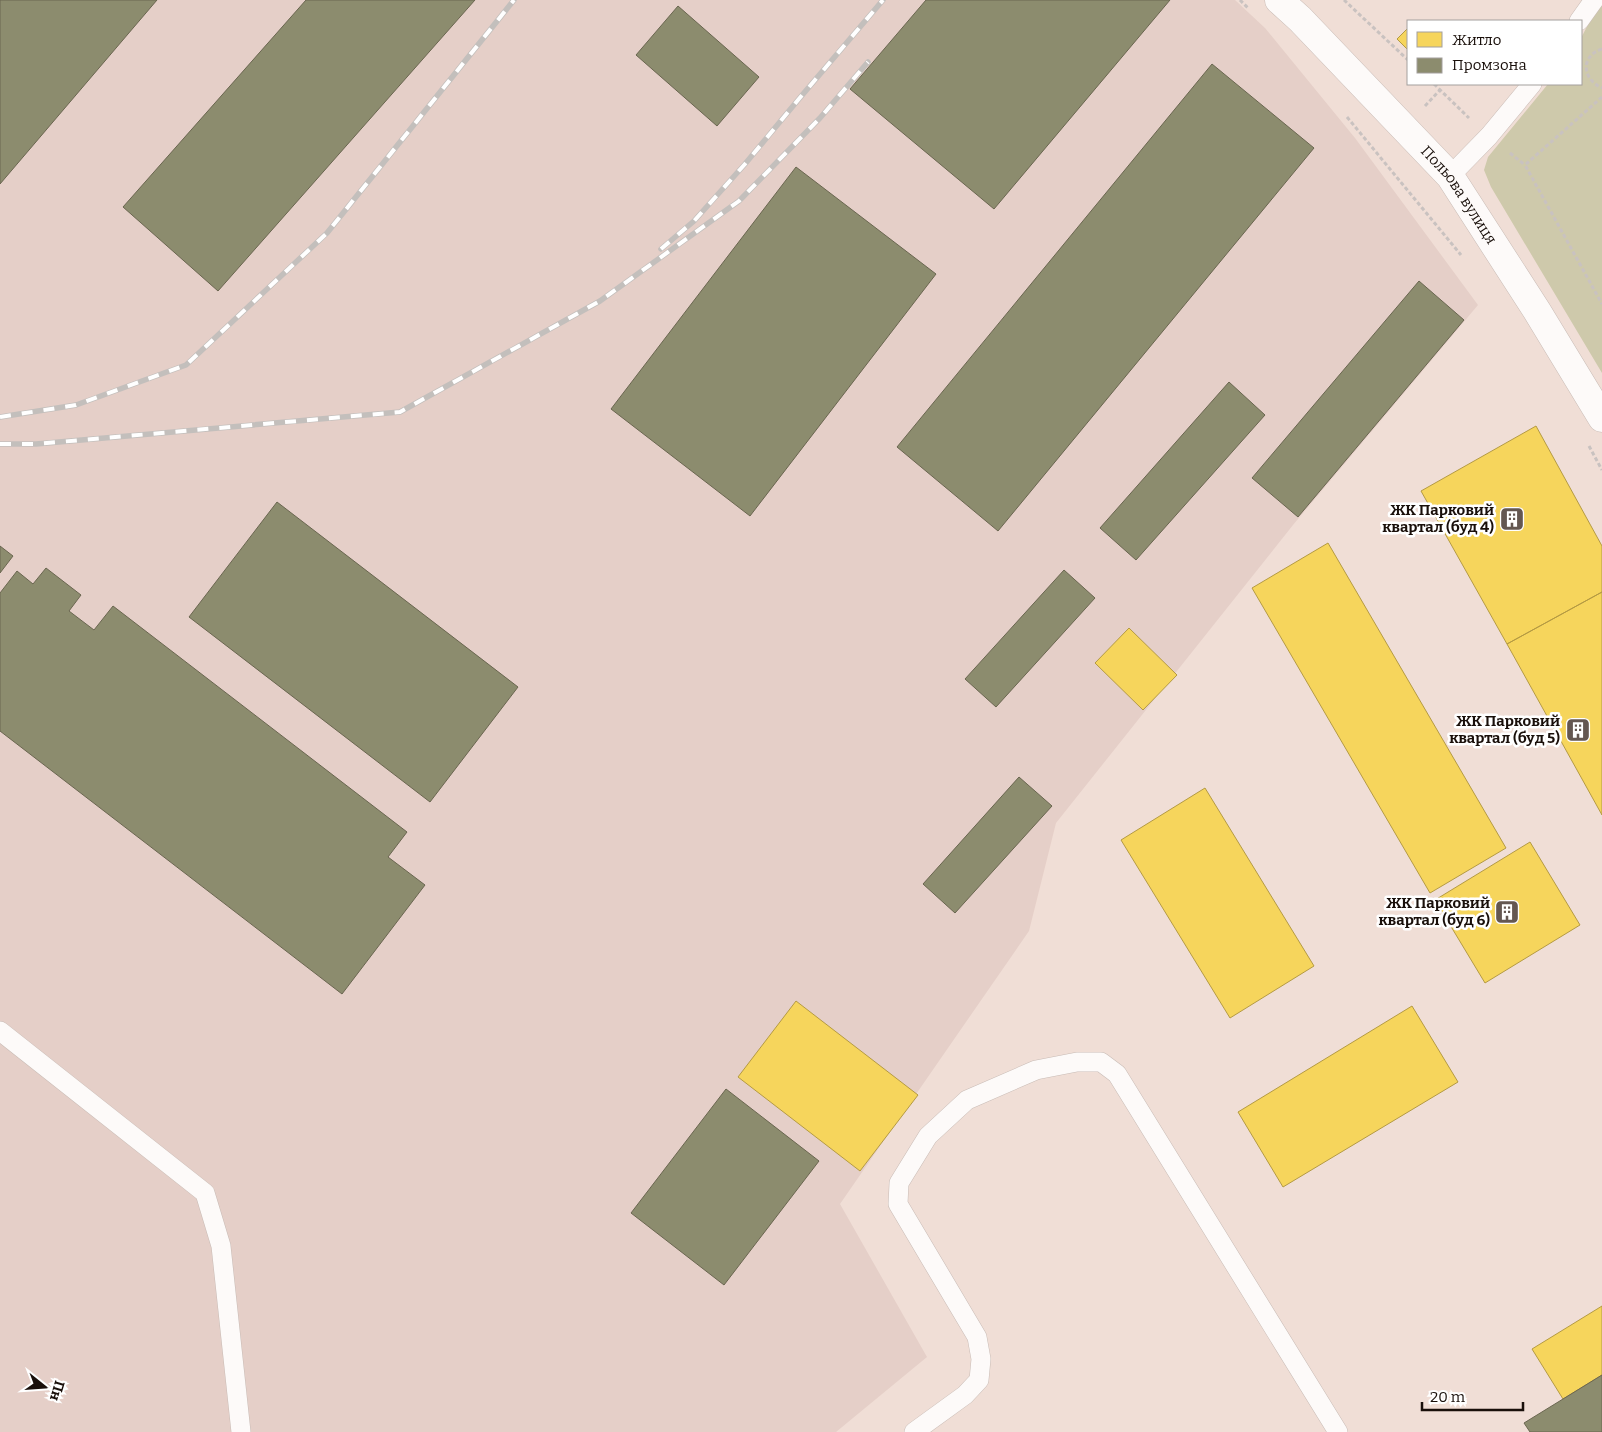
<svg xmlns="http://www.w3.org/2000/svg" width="1602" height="1432" font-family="Bitter,serif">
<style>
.industrial{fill:#e5cfc8}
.green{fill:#cec9ab}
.homes{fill:#f6d55c;stroke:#b49a43}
.industry{fill:#8c8c6e;stroke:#6a6650}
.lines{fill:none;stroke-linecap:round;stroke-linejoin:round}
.service-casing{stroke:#c8bbb5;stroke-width:20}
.secondary-casing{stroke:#c8bbb5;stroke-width:29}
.path{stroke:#c9c2c0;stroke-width:3;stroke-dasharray:4 2.5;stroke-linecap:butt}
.service{stroke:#fdfaf9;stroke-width:19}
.secondary{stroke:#fdfaf9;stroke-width:28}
.rail-casing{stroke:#c3bfbc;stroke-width:5.5}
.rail{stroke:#fff;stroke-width:4;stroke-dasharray:11;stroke-linecap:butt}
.labels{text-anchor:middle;stroke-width:5;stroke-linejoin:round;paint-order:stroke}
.street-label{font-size:15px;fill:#190f0a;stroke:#fff}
.poi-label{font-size:15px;font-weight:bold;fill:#190f0a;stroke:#fff;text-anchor:end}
</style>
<rect width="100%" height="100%" fill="#f0ded6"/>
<path class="industrial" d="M0,0H1235L1265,28L1355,138L1478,305L1293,525L1056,823L1029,931L840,1204L927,1357L836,1432H0Z"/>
<path class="green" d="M1601,0H1602V373L1491,187L1484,170L1488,157L1548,84H1581V38Z"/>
<path class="homes" d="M1408,28V50L1397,39Z
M1536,426L1602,546V592L1507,644L1421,491Z
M1328,543L1506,848L1430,893L1252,588Z
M1602,592V815L1507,644Z
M1129,628L1177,675L1143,710L1095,663Z
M1205,788L1314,966L1230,1018L1121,840Z
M1530,842L1580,925L1485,983L1435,900Z
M796,1001L918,1095L860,1171L738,1077Z
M1412,1006L1458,1082L1283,1187L1238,1112Z
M1602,1306V1375L1563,1399L1532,1349Z"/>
<path class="industry" d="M0,0H157L0,184Z
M306,0H475L218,291L123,207Z
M926,0H1170L994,209L850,89Z
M678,6L759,77L717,126L636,55Z
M1212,64L1314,148L998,531L897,447Z
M796,167L936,274L750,516L611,409Z
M1419,281L1464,320L1298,517L1252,478Z
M1229,382L1265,415L1136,560L1100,528Z
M277,502L518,687L430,802L189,617Z
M0,546L13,556L0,573Z
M46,568L81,595L69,611L94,630L113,606L407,832L388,857L425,885L342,994L0,731V593L17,571L33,584Z
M1064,570L1095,598L996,707L965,679Z
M1019,777L1052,806L955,913L923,884Z
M726,1089L819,1161L724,1285L631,1213Z
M1602,1375V1432H1530L1524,1423Z"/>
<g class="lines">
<defs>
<path id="service" d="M1579,21L1594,0
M1450,176L1489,136L1532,84
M0,1031L205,1193L221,1246L241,1432
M914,1432L965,1395L979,1380L981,1359L977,1337L898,1204L899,1183L928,1136L967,1100L1036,1070L1077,1062H1101L1117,1074L1338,1432"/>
<g id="secondary">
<path id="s1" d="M1279,0L1300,19L1450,176L1537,311L1602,418"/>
</g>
</defs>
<use href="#service" class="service-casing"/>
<use href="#secondary" class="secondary-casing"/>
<path class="path" d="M1240,0L1249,9
M1344,0L1408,60
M1602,49C1580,56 1582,79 1602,88
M1434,84L1469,118
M1602,97L1525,165L1602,304
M1425,106L1440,90
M1347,117L1461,255
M1510,153L1525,165
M1589,446L1602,470"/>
<use href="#service" class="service"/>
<use href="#secondary" class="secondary"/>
<defs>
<path id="rail" d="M661,249L694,221L745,164L798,100L883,0
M0,417L76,405L186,365L327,233L514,0
M0,444H36L400,412L600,301L739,201L820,118L868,62"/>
</defs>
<use href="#rail" class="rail-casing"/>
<use href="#rail" class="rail"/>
</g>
<defs>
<symbol id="building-square" viewBox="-11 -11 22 22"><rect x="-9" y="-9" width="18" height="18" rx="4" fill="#645751" stroke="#fff"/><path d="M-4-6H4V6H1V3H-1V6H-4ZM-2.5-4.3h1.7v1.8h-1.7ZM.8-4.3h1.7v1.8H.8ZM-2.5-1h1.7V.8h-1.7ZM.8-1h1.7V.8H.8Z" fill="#fff"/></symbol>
</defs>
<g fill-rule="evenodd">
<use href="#building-square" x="1498" y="505" width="28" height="28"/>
<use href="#building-square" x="1564" y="716" width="28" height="28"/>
<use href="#building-square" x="1493" y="898" width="28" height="28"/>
</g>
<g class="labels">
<g class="street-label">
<text dy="5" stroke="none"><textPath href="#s1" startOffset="266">Польова вулиця</textPath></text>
</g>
<g class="poi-label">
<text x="1494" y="515">ЖК Парковий<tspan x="1494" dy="17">квартал (буд 4)</tspan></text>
<text x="1560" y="726">ЖК Парковий<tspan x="1560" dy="17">квартал (буд 5)</tspan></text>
<text x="1490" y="908">ЖК Парковий<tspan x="1490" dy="17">квартал (буд 6)</tspan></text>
</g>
</g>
<rect x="1407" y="20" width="175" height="65" fill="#ffffff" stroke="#a39f9d"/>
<rect x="1417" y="32" width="25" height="15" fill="#f6d55c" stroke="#a39f9d"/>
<text x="1452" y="45" font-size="15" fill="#190f0a">Житло</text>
<rect x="1417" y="58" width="25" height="15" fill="#8c8c6e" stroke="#a39f9d"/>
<text x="1452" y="70" font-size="15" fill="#190f0a">Промзона</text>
<g transform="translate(45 1387) rotate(107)" stroke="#ffffff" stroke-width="4" paint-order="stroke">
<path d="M0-4L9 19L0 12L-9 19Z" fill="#190f0a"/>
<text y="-8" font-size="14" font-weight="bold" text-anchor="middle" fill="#190f0a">Пн</text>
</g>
<path d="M1422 1402v8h101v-8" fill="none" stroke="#190f0a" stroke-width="2.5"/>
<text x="1430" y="1402" font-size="15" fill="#190f0a" stroke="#ffffff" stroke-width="4" paint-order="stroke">20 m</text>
</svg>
